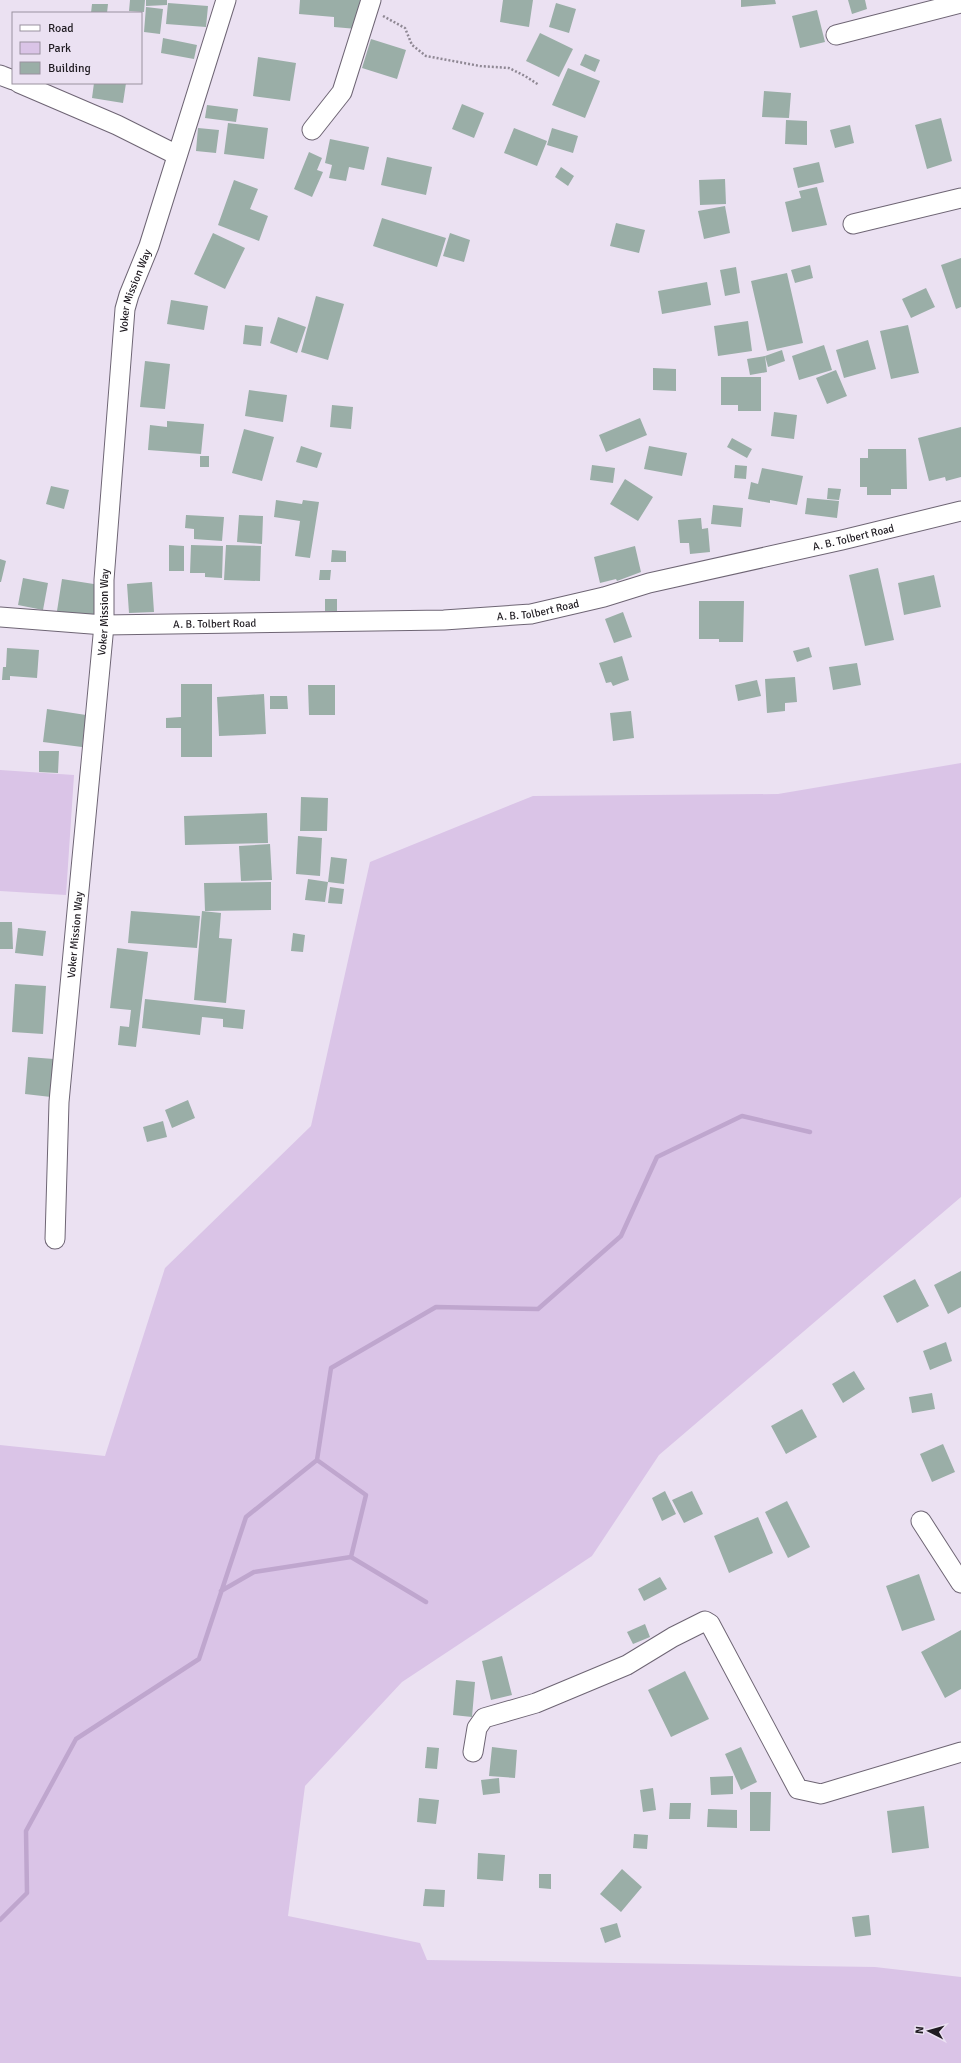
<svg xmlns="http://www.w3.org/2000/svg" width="961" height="2063" font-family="Signika,sans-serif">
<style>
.green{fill:#dac4e7}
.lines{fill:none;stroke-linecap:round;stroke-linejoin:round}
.stream{stroke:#bfa6ce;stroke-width:4.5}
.building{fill:#9aaea7}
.minor-casing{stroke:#6e6574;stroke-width:21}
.path{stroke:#8f8894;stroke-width:2.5;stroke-dasharray:2 2;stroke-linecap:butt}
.minor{stroke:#fff;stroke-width:19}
.labels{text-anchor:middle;stroke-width:3.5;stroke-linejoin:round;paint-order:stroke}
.street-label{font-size:11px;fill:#201c22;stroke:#ebe1f2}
</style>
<rect width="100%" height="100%" fill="#ebe1f2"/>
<path class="green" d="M961,763V1197L659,1455L592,1556L402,1682L305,1786L288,1916L420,1943L427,1960L875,1967L961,1977V2063H0V1445L105,1456L165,1268L311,1126L370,862L533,796L778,794Z
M0,770L74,775L66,895L0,891Z"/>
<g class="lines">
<path class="stream" d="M317,1460L366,1495L351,1557
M221,1591L254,1572L351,1557L426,1602
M0,1920L27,1893L26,1831L76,1739L199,1659L246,1517L317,1460L331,1368L436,1307L538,1309L621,1236L657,1157L742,1116L810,1132"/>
</g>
<path class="building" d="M130,0H145L144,12L129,11Z
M146,0H167V5L146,6Z
M300,0H360L357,29L334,27V17L299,14Z
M503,0H533L529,27L500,22Z
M741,0H775L776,4L741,7Z
M848,0H865L867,9L852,14Z
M168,3L208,6L206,27L166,24Z
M556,3L576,9L569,33L549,27Z
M92,4H108L107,13H91Z
M146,7L163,9L160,34L144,32Z
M817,10L825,42L800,48L792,16Z
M540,33L573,49L559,77L526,61Z
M163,38L197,45L194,59L161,53Z
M371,39L406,50L397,79L362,68Z
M585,54L600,60L595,72L580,65Z
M258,57L296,63L290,101L253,96Z
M568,68L600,81L585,118L552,105Z
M94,83H126L123,103L92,98Z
M764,91L791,93L789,118L762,117Z
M462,104L484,113L474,138L452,129Z
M207,105L238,109L236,122L205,118Z
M941,118L952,161L927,169L915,125Z
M786,120L807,121V145L785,144Z
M228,123L268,128L264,159L224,154Z
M850,125L854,143L835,148L830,130Z
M198,128L219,130L216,153L196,151Z
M514,128L547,141L537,166L504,153Z
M552,128L578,136L573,153L547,145Z
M330,139L369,147L364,170L349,167L346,181L329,178L332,165L325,163Z
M309,152L322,158L317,170L323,172L312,197L294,189Z
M387,157L432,167L426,195L381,185Z
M819,162L824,182L798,188L793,168Z
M561,167L574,176L568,186L555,177Z
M725,179L726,204L700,205L699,180Z
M234,180L258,189L250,209L268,216L259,241L218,225Z
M817,187L827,225L792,232L785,202L801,198L799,191Z
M725,206L730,233L704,239L698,211Z
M382,218L446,238L437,267L373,246Z
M616,223L645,230L639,253L610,246Z
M213,233L245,248L225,289L194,274Z
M450,233L470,240L464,262L443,256Z
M961,258V307L956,309L941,265Z
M810,265L813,278L795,283L791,270Z
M736,267L740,293L725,296L720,270Z
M787,273L803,343L767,351L751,281Z
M707,282L711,305L662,314L658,291Z
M926,288L935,307L911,318L902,299Z
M316,296L344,304L328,360L301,352Z
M171,300L208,306L204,330L167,324Z
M278,317L306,327L297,353L270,343Z
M748,321L752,351L718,356L714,326Z
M245,325L263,327L261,346L243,344Z
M908,325L919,373L891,379L880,331Z
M868,340L876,369L844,378L836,350Z
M824,345L832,370L799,380L792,356Z
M782,350L785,361L768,367L765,356Z
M765,356L767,372L750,375L747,359Z
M145,361L170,364L165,409L140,407Z
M653,368L676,369V391L653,390Z
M836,370L847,396L827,404L816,378Z
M721,377H761V411H738V405H721Z
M249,390L287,395L283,422L245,416Z
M332,405L353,407L351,429L330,427Z
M774,412L797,415L794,439L771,436Z
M640,418L647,435L606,452L599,435Z
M167,421L204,424L201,454L148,450L150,425L167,427Z
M961,427V477L946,481L945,477L929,481L918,438Z
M244,429L274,437L262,481L232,473Z
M732,438L752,449L747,458L727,447Z
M301,446L322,453L317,468L296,462Z
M649,446L687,453L682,476L644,469Z
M868,449H906L907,489H891V495H867V487H860V458H868Z
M200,456H209V467H200Z
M592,465L615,468L613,483L590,480Z
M735,465L747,466L746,479L734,478Z
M762,468L803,476L797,505L770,500V503L748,499L751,482L758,484Z
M625,479L653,497L638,521L610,504Z
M51,486L69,490L64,509L46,504Z
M828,488L841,489L839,500L827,499Z
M807,498L839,501L837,518L805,514Z
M276,500L302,504L303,500L319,502L310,558L295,556L300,521L274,517Z
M713,505L743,508L741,527L711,524Z
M186,515L224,517L222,541L194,539V529L185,528Z
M239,515L263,516L262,544L237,542Z
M701,518L702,529L708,528L710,552L690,554L689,543H680L678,520Z
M169,545L184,546V571H169Z
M191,545L223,546L222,578L205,577V573H190Z
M226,545L261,546L260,581L224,580Z
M635,546L641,572L617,581L616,579L600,583L594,557Z
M332,550L346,551V562H331Z
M0,559L6,561L1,582H0Z
M878,568L894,640L865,646L849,575Z
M320,570H331L330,580H319Z
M934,575L941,607L904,615L898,583Z
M23,578L48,583L43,610L18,605Z
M62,579L100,585L95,617L57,611Z
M152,582L154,612L129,613L127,584Z
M325,599H337V611H325Z
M699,601H744L743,642H719V639H699Z
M623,612L632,637L614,643L605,619Z
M809,647L812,657L797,662L793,651Z
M7,648L39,650L37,678L10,676V680H2L3,667H6Z
M622,656L629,680L613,686L611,682L606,683L599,663Z
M857,663L861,685L833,690L829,667Z
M795,677L797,702L785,703V711L767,713L765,679Z
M757,680L761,696L738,701L735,685Z
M181,684H212V757H181V728H166V718L181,717Z
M308,685H335V715H309Z
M264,694L266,734L219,736L217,697Z
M270,696H287L288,709H270Z
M47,709L86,715L82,747L43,742Z
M631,711L634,738L613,741L610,713Z
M39,751H59L58,773L39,772Z
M301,797L328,798L327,831H300Z
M267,813L268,843L185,845L184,816Z
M298,836L322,838L320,876L296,874Z
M270,844L272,880L241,881L239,846Z
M331,857L347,859L344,884L328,882L325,902L305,900L308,879L328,882Z
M271,882V910L205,911L204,883Z
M330,887L344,889L342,904L328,903Z
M131,911L200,916L197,948L128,943Z
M202,911L221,913L219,938L232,939L226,1003L194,1000Z
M0,922H12L13,949H0Z
M18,928L46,931L43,956L15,953Z
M293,933L305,935L303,952L291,951Z
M117,948L148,952L136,1047L118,1045L120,1026L129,1027L131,1010L110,1008Z
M15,984L46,986L43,1034L12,1032Z
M145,999L245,1010L243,1029L223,1027V1019L202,1017L200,1035L142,1028Z
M28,1057L54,1059L51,1097L25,1094Z
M188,1100L195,1118L172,1128L165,1110Z
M163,1121L167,1137L147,1142L143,1127Z
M961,1271V1307L948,1314L934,1285Z
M915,1279L929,1306L897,1323L883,1296Z
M946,1342L952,1361L930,1370L923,1351Z
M854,1371L865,1389L843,1403L832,1384Z
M932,1393L935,1409L912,1413L909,1397Z
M802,1409L817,1437L786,1454L771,1426Z
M943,1444L955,1472L932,1482L920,1454Z
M665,1491L676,1514L662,1521L652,1498Z
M692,1491L703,1514L684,1523L672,1500Z
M787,1501L810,1547L788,1558L765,1512Z
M758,1517L773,1553L729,1573L714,1536Z
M919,1574L935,1620L902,1631L886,1586Z
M660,1577L667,1589L644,1601L638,1589Z
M645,1624L650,1637L633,1644L627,1632Z
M961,1630V1689L945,1698L921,1652Z
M502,1656L512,1695L491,1700L482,1661Z
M685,1671L709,1719L671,1737L648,1690Z
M456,1680L475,1682L472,1717L453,1715Z
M427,1747L439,1748L437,1769L425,1768Z
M492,1747L517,1750L515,1778L489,1776Z
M741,1747L757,1782L741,1790L725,1754Z
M733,1776V1794L711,1795L710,1777Z
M499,1778L500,1793L483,1795L481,1780Z
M653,1788L656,1810L643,1812L640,1790Z
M750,1792H771L770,1831H750Z
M419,1798L439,1800L436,1824L417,1822Z
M670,1803H691L690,1819H669Z
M924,1806L929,1848L892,1853L887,1811Z
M708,1809L737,1810V1828L707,1827Z
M634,1834L648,1835L647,1849L633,1848Z
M478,1853L505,1855L503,1881L477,1879Z
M622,1869L642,1887L621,1912L600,1894Z
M539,1874H551V1889L539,1888Z
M425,1889L445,1890L444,1907L423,1906Z
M869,1915L871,1935L855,1937L852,1917Z
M617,1923L621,1937L605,1943L600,1928Z"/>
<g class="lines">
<defs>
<g id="minor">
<path d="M836,35L961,3"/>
<path d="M0,75L13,80"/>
<path d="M19,83L117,125L177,155"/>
<path d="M312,130L342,92L371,0"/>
<path d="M853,224L961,198"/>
<path id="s1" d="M0,617L104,625L444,620L531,614L604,597L649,583L842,540L961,511"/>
<path id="s2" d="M55,1239L59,1102L104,625V580L125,309L129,295L149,246L226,0"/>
<path d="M921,1521L961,1583"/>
<path d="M473,1752L477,1728L484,1718L536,1703L627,1665L673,1637L705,1621L710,1624L798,1789L821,1794L961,1752"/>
</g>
</defs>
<use href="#minor" class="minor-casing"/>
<path class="path" d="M383,16L405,28L412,45L426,56L480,66L509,68L525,76L539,85"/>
<use href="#minor" class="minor"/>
</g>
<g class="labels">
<g class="street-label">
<text dy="4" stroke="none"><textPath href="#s2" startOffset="953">Voker Mission Way</textPath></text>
<text dy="4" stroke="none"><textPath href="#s1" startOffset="863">A. B. Tolbert Road</textPath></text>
<text dy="4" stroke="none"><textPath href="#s1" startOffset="539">A. B. Tolbert Road</textPath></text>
<text dy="4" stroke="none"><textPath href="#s2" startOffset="629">Voker Mission Way</textPath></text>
<text dy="4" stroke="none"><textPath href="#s1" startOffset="215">A. B. Tolbert Road</textPath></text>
<text dy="4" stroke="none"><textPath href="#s2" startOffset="305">Voker Mission Way</textPath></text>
</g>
</g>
<rect x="12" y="12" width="130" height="72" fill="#ebe1f2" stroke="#9a929f"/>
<rect x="20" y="25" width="20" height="6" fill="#ffffff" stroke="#9a929f"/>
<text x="48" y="32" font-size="12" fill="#201c22">Road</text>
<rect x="20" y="42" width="20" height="12" fill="#dac4e7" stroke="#9a929f"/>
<text x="48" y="52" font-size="12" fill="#201c22">Park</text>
<rect x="20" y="62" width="20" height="12" fill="#9aaea7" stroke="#9a929f"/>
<text x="48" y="72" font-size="12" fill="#201c22">Building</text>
<g transform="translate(929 2031) rotate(276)" stroke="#ebe1f2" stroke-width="3" paint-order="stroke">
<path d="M0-3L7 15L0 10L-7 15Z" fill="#201c22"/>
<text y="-6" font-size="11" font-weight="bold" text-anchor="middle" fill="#201c22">N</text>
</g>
</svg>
